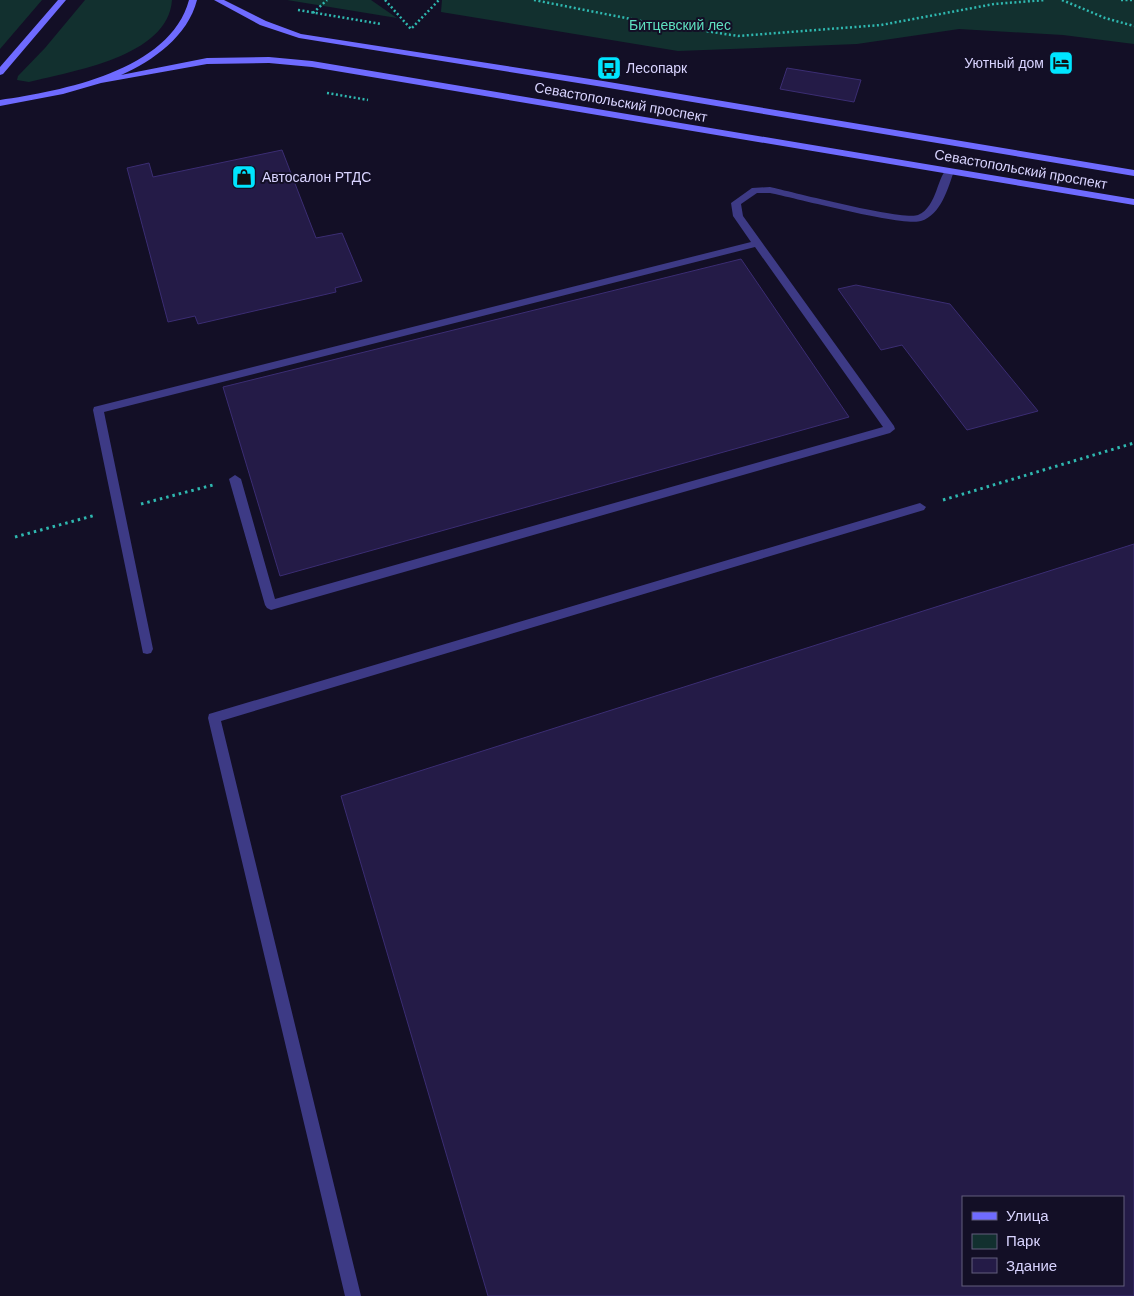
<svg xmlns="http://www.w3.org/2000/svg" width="1134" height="1296" font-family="'DM Sans',sans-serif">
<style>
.green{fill:#12302f}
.building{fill:#241b47;stroke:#3b2d73;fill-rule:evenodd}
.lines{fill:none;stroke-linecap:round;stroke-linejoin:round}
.path-far1{stroke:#2fb8b0;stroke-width:2.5;stroke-dasharray:2 2.5;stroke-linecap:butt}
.path{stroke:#2fb8b0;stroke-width:3;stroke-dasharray:2.5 4;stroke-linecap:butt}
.service{fill:#3d3a85;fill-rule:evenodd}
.secondary{fill:#6f6bff;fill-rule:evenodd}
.labels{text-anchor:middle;stroke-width:4;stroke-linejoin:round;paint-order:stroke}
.far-park-label{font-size:14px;fill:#5fe0c0;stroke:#130f26}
.far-poi-label{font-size:14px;fill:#d9d4ff;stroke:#130f26;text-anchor:start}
.far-street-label{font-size:14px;fill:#d9d4ff;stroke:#130f26}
</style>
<rect width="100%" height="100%" fill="#130f26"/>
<path class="green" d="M0,0H42L0,49Z
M85,0H172C168,57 72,71 29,82L17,80L18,76L45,48Z
M287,0H371L397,18Z
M442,0H1134V44L1063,35L959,29L857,44L678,51L441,12Z"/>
<path class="building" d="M787,68L861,80L854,102L780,89Z
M282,150L316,238L342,233L362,281L335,288L336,292L198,324L195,316L168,322L127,168L149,163L153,177Z
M741,259L849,417L280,576L223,387Z
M856,285L950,304L1038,411L967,430L902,345L881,350L838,289Z
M1134,544V1296H488L341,796ZM963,1197H1123V1285H963Z"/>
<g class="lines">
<path class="path-far1" d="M385,0L411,29L439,0
M534,0L641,21L738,36L881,25L994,4L1045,0
M1062,0L1105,18L1134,26
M1121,0H1134
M298,10L381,24
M313,13L327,0
M327,93L368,100"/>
<path class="path" d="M943,500L1134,443
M141,504L213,485
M15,537L96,515"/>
<path class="service" d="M949,168L954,171C948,188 941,215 921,221C904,227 795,198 770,193H757L741,204L743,216L894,426L895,429L890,433L271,610L267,608L265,605L229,479L235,475L241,479L275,599L883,427L755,247L104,412L153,649L151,653L147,654L143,653L93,410L94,407L751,242L733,216L731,203L752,188L770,187C792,192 904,221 918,215C938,207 937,173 949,168Z
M920,503L926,507L924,510L221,721L361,1296H345L208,718L209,714Z"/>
<path class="secondary" d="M58,0H66L3,74L0,75V67Z
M189,0H197C188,36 153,61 121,75L207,58L269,57L312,61L1134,199V205L312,67L269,63L207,64L101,83L63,94L0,106V100C61,91 170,71 189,0Z
M214,0H224L266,21L301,34L603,81L1134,170V176L603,87L299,38L260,25Z"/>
</g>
<defs>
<symbol id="hotel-square" viewBox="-11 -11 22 22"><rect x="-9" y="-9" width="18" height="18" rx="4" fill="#00e5ff" stroke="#130f26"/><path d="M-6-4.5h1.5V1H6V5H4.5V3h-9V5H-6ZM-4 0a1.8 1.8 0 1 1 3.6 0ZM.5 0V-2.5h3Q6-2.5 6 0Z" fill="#111"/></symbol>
<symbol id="bus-square" viewBox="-11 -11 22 22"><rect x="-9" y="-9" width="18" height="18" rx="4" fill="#00e5ff" stroke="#130f26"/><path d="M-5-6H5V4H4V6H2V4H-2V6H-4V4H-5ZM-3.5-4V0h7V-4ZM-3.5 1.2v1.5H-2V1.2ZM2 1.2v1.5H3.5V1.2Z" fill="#111"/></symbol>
<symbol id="shop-square" viewBox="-11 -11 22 22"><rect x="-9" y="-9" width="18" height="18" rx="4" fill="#00e5ff" stroke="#130f26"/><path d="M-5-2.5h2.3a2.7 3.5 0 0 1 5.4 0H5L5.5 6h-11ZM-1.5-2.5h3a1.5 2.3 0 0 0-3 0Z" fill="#111"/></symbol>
</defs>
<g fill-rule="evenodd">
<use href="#hotel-square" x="1047" y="49" width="28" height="28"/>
<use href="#bus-square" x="595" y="54" width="28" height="28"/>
<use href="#shop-square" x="230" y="163" width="28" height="28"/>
</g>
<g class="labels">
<g class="far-park-label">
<text x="680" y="30">Битцевский лес</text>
</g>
<g class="far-poi-label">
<text x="1044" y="68" text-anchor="end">Уютный дом</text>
<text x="626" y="73">Лесопарк</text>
<text x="262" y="182">Автосалон РТДС</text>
</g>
<g class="far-street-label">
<text transform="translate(621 102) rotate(10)" y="5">Севастопольский проспект</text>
<text transform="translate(1021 169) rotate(10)" y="5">Севастопольский проспект</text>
</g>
</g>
<rect x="962" y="1196" width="162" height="90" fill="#130f26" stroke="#625e7d"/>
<rect x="972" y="1212" width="25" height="8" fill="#6f6bff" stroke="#625e7d"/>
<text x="1006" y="1221" font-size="15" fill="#d9d4ff">Улица</text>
<rect x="972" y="1234" width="25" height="15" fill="#12302f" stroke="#625e7d"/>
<text x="1006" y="1246" font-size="15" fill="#d9d4ff">Парк</text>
<rect x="972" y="1258" width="25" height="15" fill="#241b47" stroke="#625e7d"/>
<text x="1006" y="1271" font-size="15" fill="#d9d4ff">Здание</text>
</svg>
